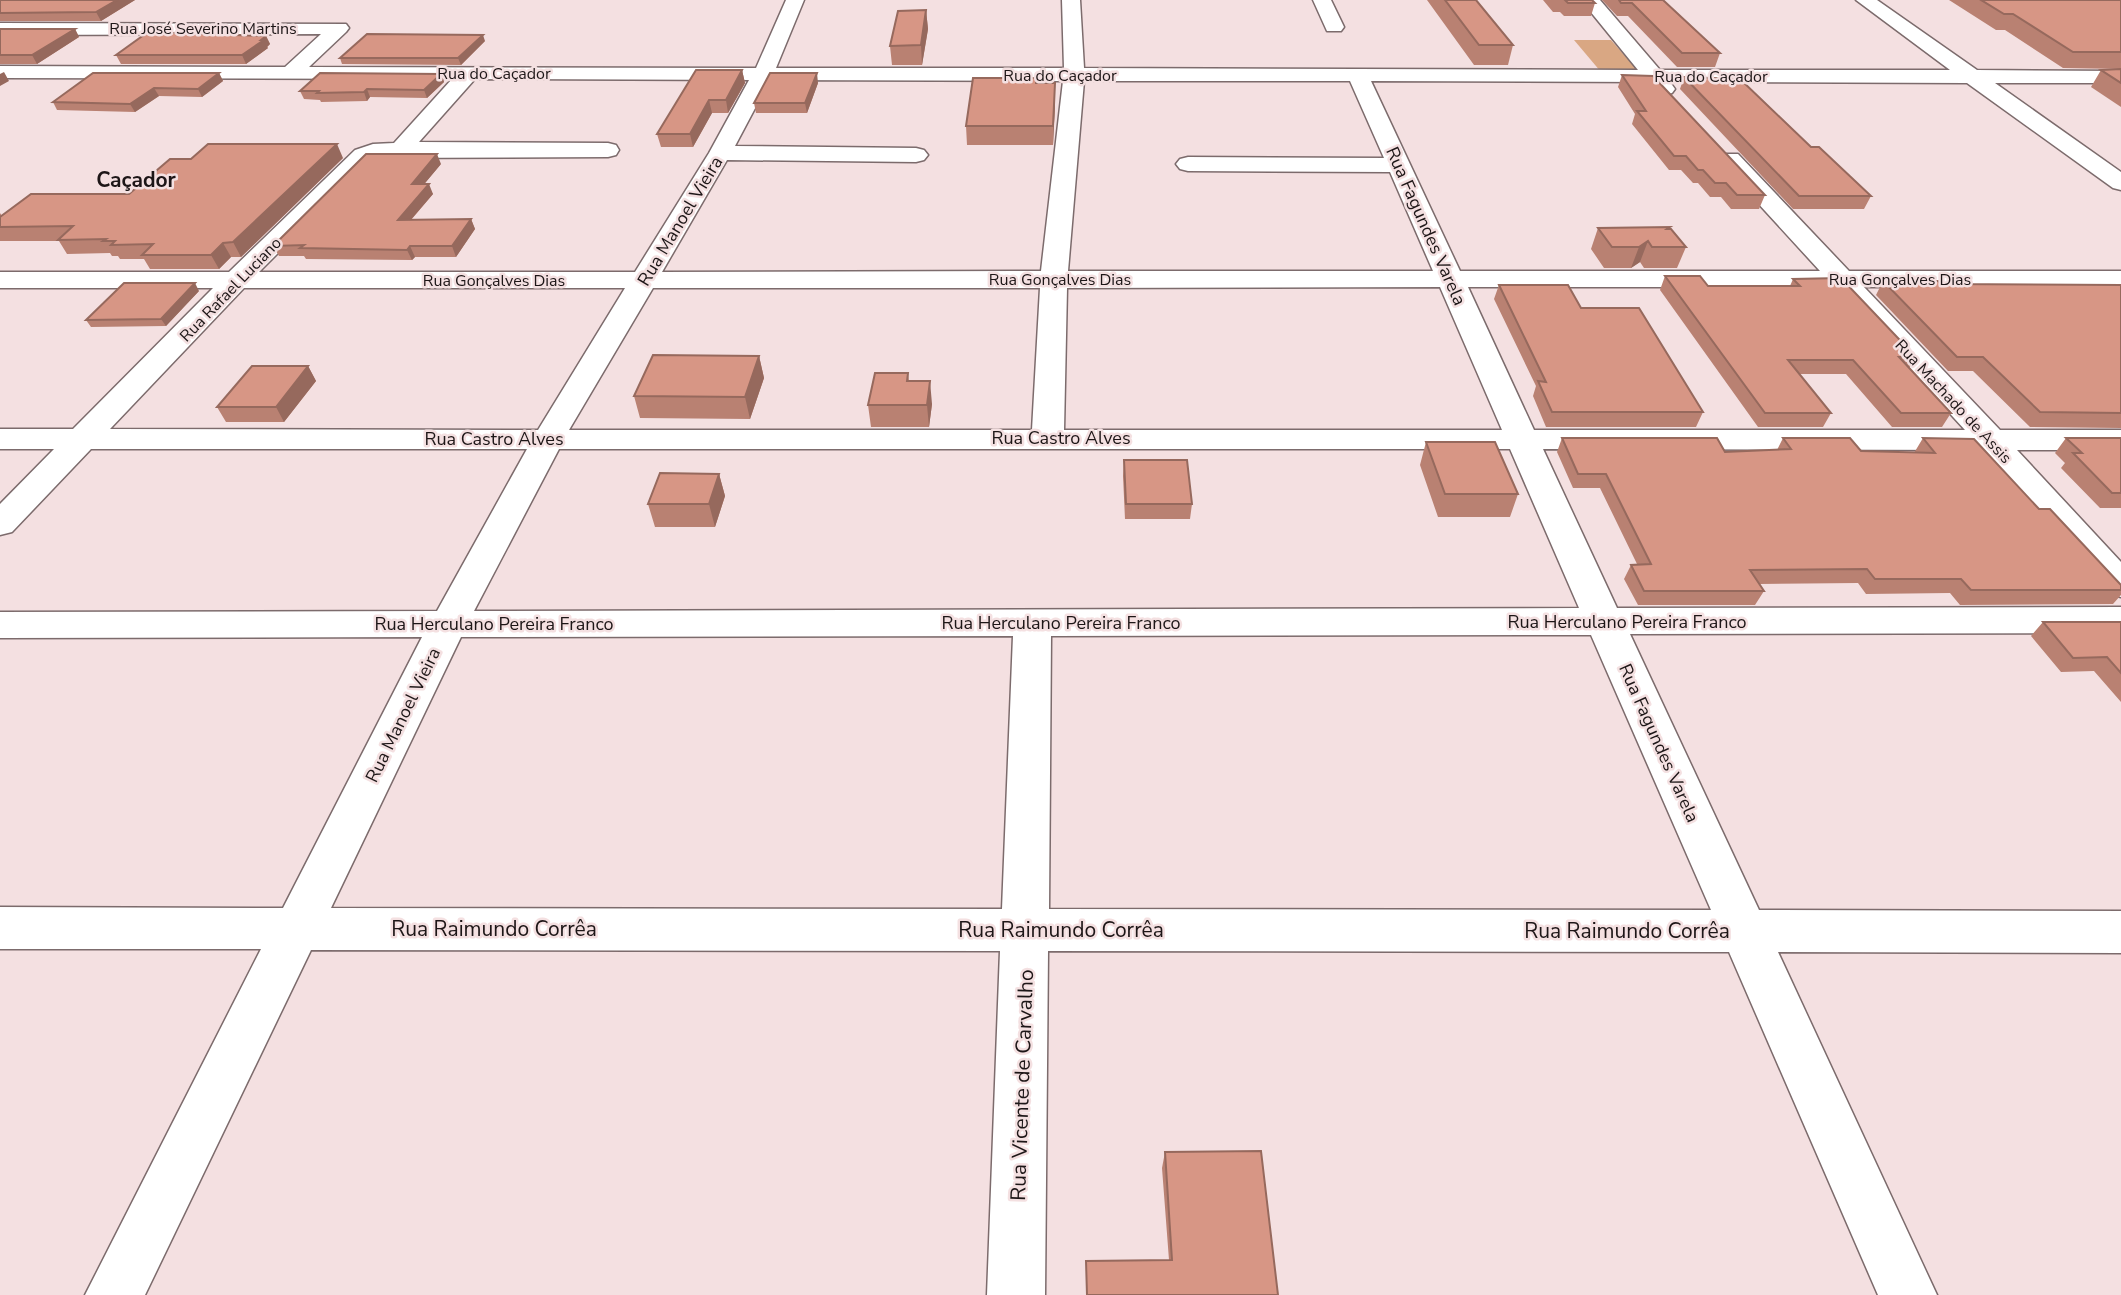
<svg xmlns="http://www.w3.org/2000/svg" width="2121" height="1295" font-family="'Nunito Sans',sans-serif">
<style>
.green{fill:#d9a783}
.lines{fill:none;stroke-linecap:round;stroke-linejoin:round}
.minor-casing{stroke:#7c6b6c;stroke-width:3}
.minor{fill:#fff;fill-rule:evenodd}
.wall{fill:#b98172}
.shaded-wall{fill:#96695d}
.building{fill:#d79685;stroke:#96695d;stroke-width:2}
.labels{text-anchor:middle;stroke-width:5;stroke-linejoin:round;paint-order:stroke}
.far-street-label{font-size:16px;fill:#1d1617;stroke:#f4e0e1}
.street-label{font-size:18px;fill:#1d1617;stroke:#f4e0e1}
.far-district-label{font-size:21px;font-weight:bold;fill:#1d1617;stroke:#f4e0e1}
.near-street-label{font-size:21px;fill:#1d1617;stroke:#f4e0e1}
</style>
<rect width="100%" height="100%" fill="#f4e0e1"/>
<path class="green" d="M1574,40H1611L1639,72H1601Z"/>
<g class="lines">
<defs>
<path id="minor" d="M786,0H804L776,68H1064L1062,0H1080L1084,68L1638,70L1581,0H1600L1660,70H1950L1856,0H1877L1977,70L2121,71V83H1995L2121,172V190L2113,188L1967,83L1670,82L1675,89L1672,93C1660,97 1656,91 1648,82L1371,81L1460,271H1820L1722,164L1718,159L1722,154H1738L1849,271H2121V287H1864L2000,430H2121V450H2017L2121,562V597L2108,594L1982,450L1543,449L1617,608L2121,607V633L1630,634L1759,910L2121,911V953L1778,952L1937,1295H1878L1729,952L1048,951L1045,1295H987L1000,951L311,950L145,1295H85L261,949H0V907L283,908L422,637L0,638V612L437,611L527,449H91L12,532L0,535V504L54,449H0V429H73L213,288H0V272H229L355,150L373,144L394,143L452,79L0,78V66L285,67L321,34L0,35V23L346,24L349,28L346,32L309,67L756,68ZM475,79L749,80L709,153L635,272H259L371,160L377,158L608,157L616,155L619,150L616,145L608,143L419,142ZM770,80L1063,81L1041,271L662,272L727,160L916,162L924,160L928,155L924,150L916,148L735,146ZM1084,81H1350L1384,158L1188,157L1180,159L1176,164L1180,169L1188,171L1390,172L1433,271H1068ZM1440,287L1502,430H1064L1067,288ZM1468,287H1834L1965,430H1534ZM244,288H625L538,430L110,429ZM653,288H1040L1032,430H569ZM559,449H1510L1579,608L474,611ZM1591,635L1711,910L1049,909L1051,636ZM1013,636L1002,909L331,908L461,637Z
M1313,0H1331L1344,27L1341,31H1327Z"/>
</defs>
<use href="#minor" class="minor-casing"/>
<use href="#minor" class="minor"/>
</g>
<path class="wall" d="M0,0H135L101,21H0Z
M1427,0H1476L1513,45L1508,65H1474Z
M1543,0H1592L1595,3L1591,16H1564L1560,12H1553Z
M1602,0H1663L1720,53L1715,67H1677L1628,16H1617Z
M1949,0H2121V107L2091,87L2101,70L2120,69L2063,68L2005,30H1996Z
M926,10L928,29L922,65H892L890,46Z
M0,29H75L79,37L37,64H0Z
M266,36L270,44L267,47L268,48L246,64H121L116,55Z
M485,41L461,65L342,64L340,58Z
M742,70L745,83L728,113H712L693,147H661L657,134Z
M219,73L223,81L202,97L159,96L135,112L57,110L53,102Z
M441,74L444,82L427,98L370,97L367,101L321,102L320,100L304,99L300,91Z
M1622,75L1765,195L1759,209H1731L1721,197H1710L1698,183H1693L1681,170H1669L1632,124L1635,114L1618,87Z
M1684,77L1811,147L1871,196L1864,209H1793L1680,89Z
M818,83L807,113H756L754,103Z
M1036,83L1055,102L1053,145H967L966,126Z
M343,158L241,257H231L219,269H150L144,259H120L118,256H112L110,253L67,254L59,241H0V213L2,216Z
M441,164L424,184L433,194L411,220L471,219L475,229L456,257H415L412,260L306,259L304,256H279L273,246Z
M1670,227L1669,229L1686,247L1677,268H1644L1640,262L1631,268H1604L1591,249L1598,228Z
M1665,276L1708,286H1790L1793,279L1916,357L1909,368L1951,413L1942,427H1892L1846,374H1799L1831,413L1823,427H1758L1660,290Z
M1883,281L1941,284L2121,285V428L2030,427L1973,371H1948L1876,295Z
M1499,285L1581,308L1703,412L1696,427H1546L1533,396L1536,386L1494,299Z
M199,291L166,326L91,327L86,320Z
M759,356L764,378L750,419L640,418L634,396Z
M308,366L316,381L284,422H226L217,407Z
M908,373L909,381L932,404L929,427H871L868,405Z
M1562,438L1725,452L1777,450L1783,438L1861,451L1914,453L1923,438L2039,509L2121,585V595L2113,604L1960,605L1950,593L1866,594L1858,583L1759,584L1764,591L1755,605H1638L1624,579L1631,565L1637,564L1600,488H1573L1557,452Z
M2066,438H2121V508H2100L2061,468L2065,463L2055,453Z
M1426,442L1518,494L1510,517H1438L1420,465Z
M1124,460L1192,504L1190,519H1125L1123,476Z
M719,474L725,496L715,527H655L648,504Z
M2043,622H2121V702L2094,671L2061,672L2031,636Z
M1165,1152L1278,1295H1086V1261L1169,1260L1162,1168Z"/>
<path class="shaded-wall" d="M117,0H135L101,21L96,12Z
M926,10L928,29L922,65L921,45Z
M75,29L79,37L37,64L32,55Z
M483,35L485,41L461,65L458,58Z
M266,36L270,44L267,47L268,48L246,64L242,55Z
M742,70L745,83L728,113L726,100Z
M4,72L9,81L0,86V74Z
M219,73L223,81L202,97L198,89Z
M817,73L818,83L807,113L805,103Z
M441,74L444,82L427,98L424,90Z
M1055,83V102L1053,145V126Z
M154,88L159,96L135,112L130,104Z
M367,89L370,97L367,101L364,92Z
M709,100L712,113L693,147L690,134Z
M337,144L343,158L241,257L233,242Z
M437,154L441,164L416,194L412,184Z
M429,184L433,194L402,230L398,220Z
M471,219L475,229L456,257L452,246Z
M1648,241L1640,262L1631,268L1639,247Z
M223,243L231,257L219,269L211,255Z
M410,246L415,257L412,260L407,250Z
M195,283L199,291L166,326L161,319Z
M759,356L764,378L750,419L745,397Z
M308,366L316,381L284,422L276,407Z
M930,381L932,404L929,427L927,405Z
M719,474L725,496L715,527L709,504Z"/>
<path class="building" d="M0,0H117L96,12L0,13Z
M1445,0H1476L1513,45H1479Z
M1565,0H1592L1595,3H1568Z
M1619,0H1663L1720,53H1682L1632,3H1621Z
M1981,0H2121V52H2073L2013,14H2004Z
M926,10L921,45L890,46L898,11Z
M0,29H75L32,55H0Z
M148,32L266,36L261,40H264L242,55H116Z
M367,34L483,35L458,58H340Z
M2121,69V83L2101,70Z
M696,70H742L726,100H709L690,134H657Z
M93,73H219L198,89L154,88L130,104L53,102Z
M320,73L441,74L424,90L367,89L364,92L317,93L319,91H300Z
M770,73H817L805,103H754Z
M1622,75L1653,76L1765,195H1737L1726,183H1715L1703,170H1698L1686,156H1674L1637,111H1646Z
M1684,77L1740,79L1811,147H1819L1871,196H1799Z
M973,78H1036V83H1055L1053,126H966Z
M208,144H337L233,242L223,243L211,255H142L153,244L111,245L115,241H103L106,239L58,240L73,226L0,227V217L31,194H129L170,159H191Z
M366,154H437L412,184H429L398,220L471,219L452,246H410L407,250L300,248L304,245L273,246Z
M1670,227L1667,229H1671L1686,247H1652L1648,241L1639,247H1612L1598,228Z
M1665,276H1700L1708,286H1800L1793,279L1841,278L1916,357H1899L1951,413H1901L1853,360H1788L1831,413H1765Z
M1883,281H1938L1941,284L2121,285V413L2040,412L1983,357H1957Z
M124,283H195L161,319L86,320Z
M1499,285H1568L1581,308H1639L1703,412H1552L1538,381L1546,382Z
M653,355L759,356L745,397L634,396Z
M252,366H308L276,407H217Z
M875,373H908L907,381H930L927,405H868Z
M1562,438H1717L1725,452L1791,449L1783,438H1850L1861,451L1935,453L1923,438L1974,439L2039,509H2050L2121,585V590H1971L1961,579H1875L1867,569L1750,570L1764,591H1644L1631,565L1651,564L1606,474H1578Z
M2066,438H2121V493H2112L2073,453H2082Z
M1426,442H1495L1518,494H1445Z
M1124,460H1187L1192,504H1126Z
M660,473L719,474L709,504H648Z
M2043,622H2121V673L2107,657L2073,658Z
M1261,1151L1278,1295H1087L1086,1261L1172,1260L1165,1152Z"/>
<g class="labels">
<g class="far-street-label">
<text x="203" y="34">Rua José Severino Martins</text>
<text x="494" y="79">Rua do Caçador</text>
<text x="1060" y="81">Rua do Caçador</text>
<text x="1711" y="82">Rua do Caçador</text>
<text x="1060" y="285">Rua Gonçalves Dias</text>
<text x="1900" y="285">Rua Gonçalves Dias</text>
<text x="494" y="286">Rua Gonçalves Dias</text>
<text transform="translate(230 289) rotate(-46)" y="6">Rua Rafael Luciano</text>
<text transform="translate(1954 401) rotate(47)" y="6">Rua Machado de Assis</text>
</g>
<g class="street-label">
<text transform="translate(680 221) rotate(-59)" y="6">Rua Manoel Vieira</text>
<text transform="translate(1426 226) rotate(66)" y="6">Rua Fagundes Varela</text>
<text x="1061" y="444">Rua Castro Alves</text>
<text x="494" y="445">Rua Castro Alves</text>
<text x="1627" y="628">Rua Herculano Pereira Franco</text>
<text x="1061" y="629">Rua Herculano Pereira Franco</text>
<text x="494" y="630">Rua Herculano Pereira Franco</text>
<text transform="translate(403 715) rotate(-64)" y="6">Rua Manoel Vieira</text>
<text transform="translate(1659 743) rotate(66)" y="6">Rua Fagundes Varela</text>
</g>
<g class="far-district-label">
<text x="136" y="187">Caçador</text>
</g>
<g class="near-street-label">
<text x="494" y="936">Rua Raimundo Corrêa</text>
<text x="1061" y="937">Rua Raimundo Corrêa</text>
<text x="1627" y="938">Rua Raimundo Corrêa</text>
<text transform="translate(1022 1085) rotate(-88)" y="7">Rua Vicente de Carvalho</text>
</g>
</g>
</svg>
